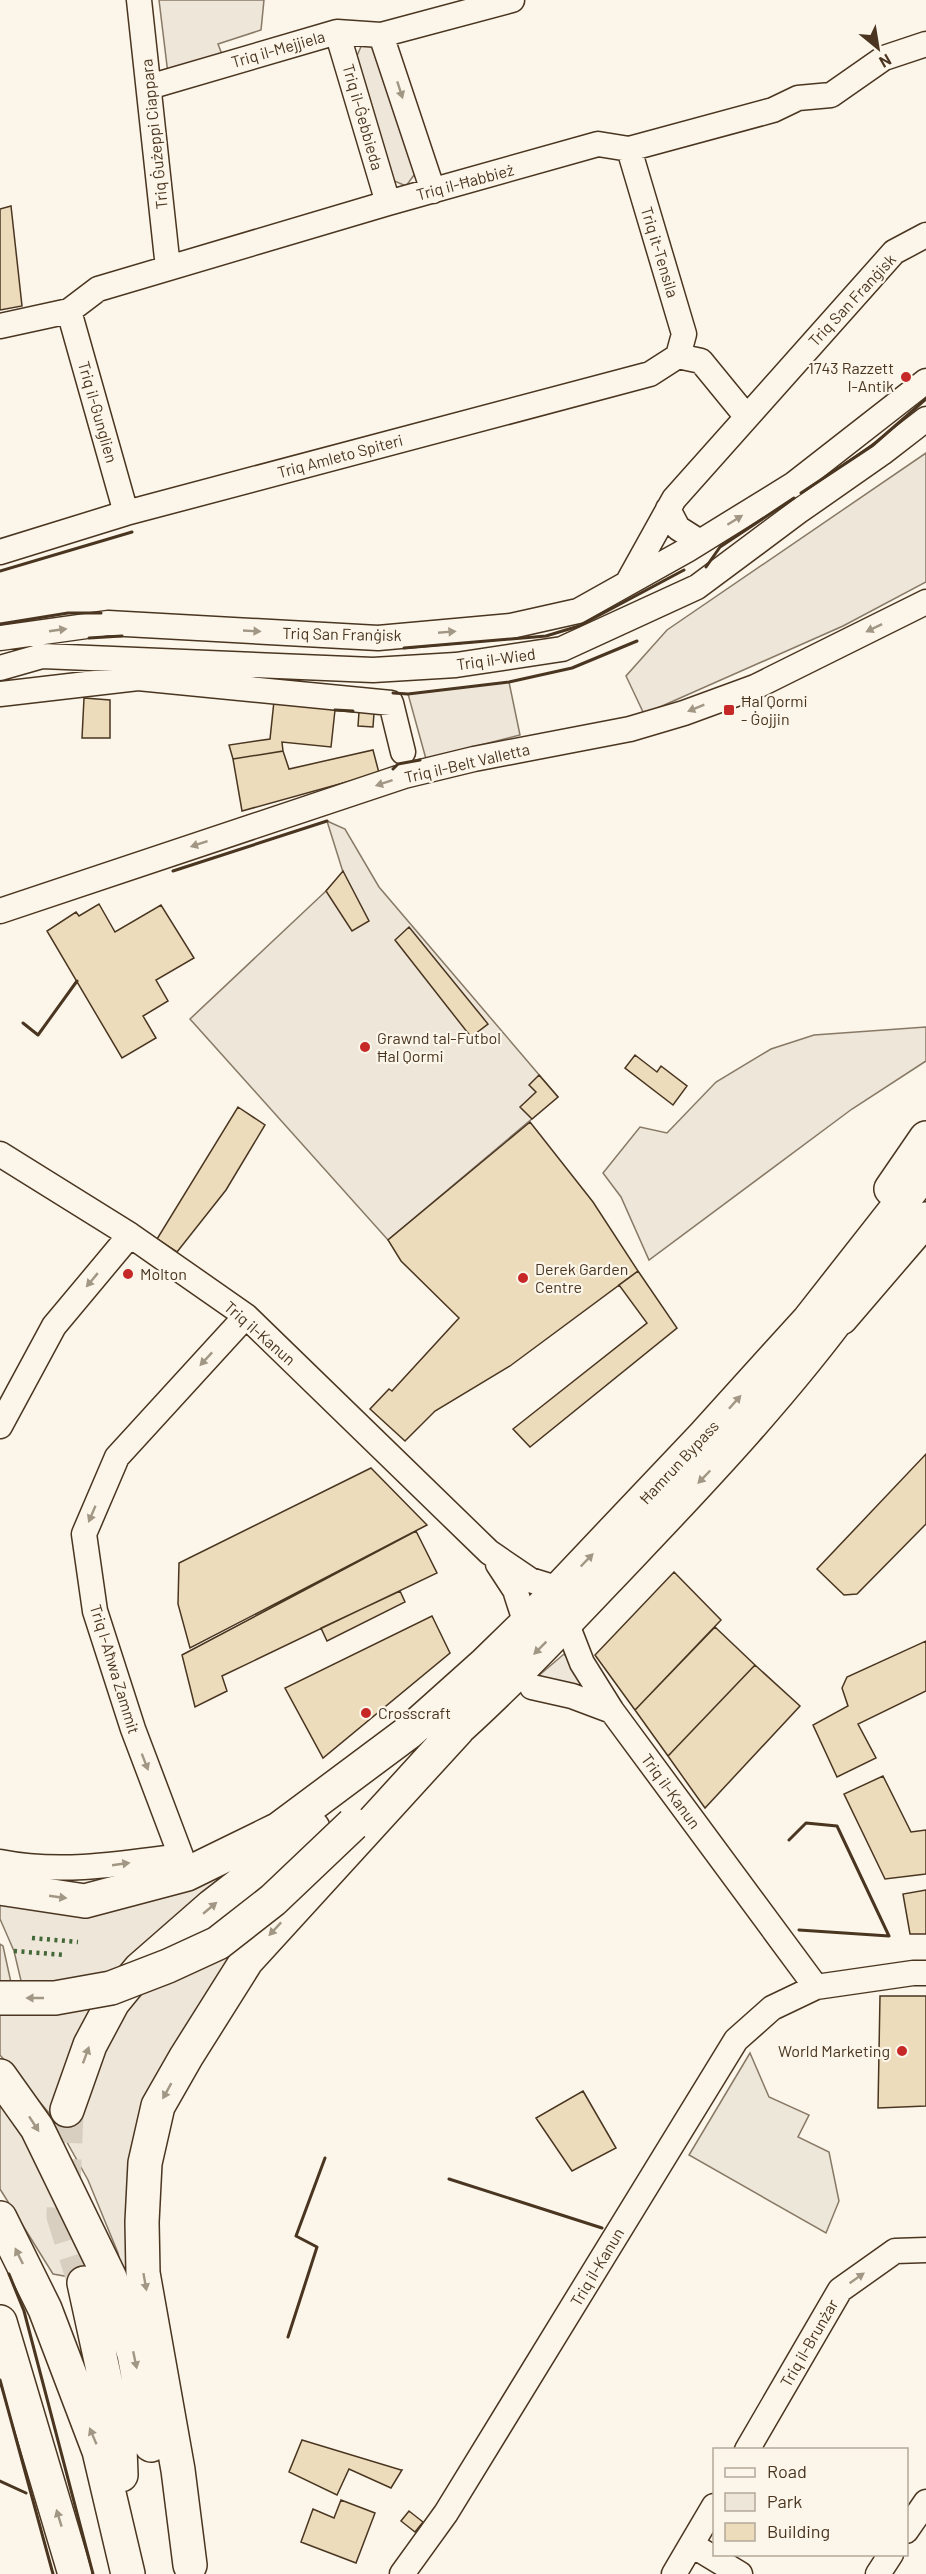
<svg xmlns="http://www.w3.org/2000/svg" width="926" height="2574" font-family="Barlow,sans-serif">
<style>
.green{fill:#ede6d9;stroke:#887966;stroke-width:1.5}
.parking{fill:#ede7d9;stroke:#887966;stroke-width:1.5}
.building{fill:#ecdcbc;stroke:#4a3520;stroke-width:1.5}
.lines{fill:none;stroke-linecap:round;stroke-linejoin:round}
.highway-tunnel{stroke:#d8cfc1;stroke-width:33;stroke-dasharray:33 16;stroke-linecap:butt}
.minor-casing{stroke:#4a3520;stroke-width:27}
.highway-casing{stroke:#4a3520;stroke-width:36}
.minor{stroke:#fbf6e9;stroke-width:24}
.highway{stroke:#fbf6e9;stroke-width:33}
.highway-bridge-casing{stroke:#4a3520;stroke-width:36;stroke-linecap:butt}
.highway-bridge{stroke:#fbf6e9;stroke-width:33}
.hedge{stroke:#436837;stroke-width:4.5;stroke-dasharray:3 4.5;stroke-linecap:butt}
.wall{stroke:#4a3520;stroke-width:3}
.oneway{fill:#a29684}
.poi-dot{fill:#c62828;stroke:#fbf6e9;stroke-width:2}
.labels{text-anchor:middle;stroke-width:4.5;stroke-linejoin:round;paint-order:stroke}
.street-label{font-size:16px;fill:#4a3520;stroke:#fbf6e9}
.poi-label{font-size:16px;fill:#4a3520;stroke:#fbf6e9;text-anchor:start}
</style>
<rect width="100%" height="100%" fill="#fbf6e9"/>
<path class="green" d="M159,0H264L261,30L218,44L223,57L168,74Z
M363,42L375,44L417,171L406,186L392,180L356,58Z
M926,453V582L843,626L644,714L626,676L667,630Z
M509,682L520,735L426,759L408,694Z
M327,821L345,829L379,887L558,1097L388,1240L190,1019L326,891L343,872Z
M926,1027V1061L852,1109L649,1260L621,1197L603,1173L640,1127L667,1133L716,1082L771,1049L814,1035Z
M564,1654L592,1690L536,1678Z
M253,1861L172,1919L113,1976L22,1985L14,1951L0,1919V1900Z
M0,1944L3,1946L12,1987L0,1986Z
M237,1947L157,2086L139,2345L118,2253L88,2180L54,2119L0,2055V2012L113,2002L168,1984Z
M0,2097L26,2133L98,2282L53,2274L0,2189Z"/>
<path class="parking" d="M750,2053L769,2097L809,2115L798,2137L829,2152L839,2201L826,2233L689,2155Z"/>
<path class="building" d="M11,206L22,306L0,310V209Z
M84,698L110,700V738H82Z
M274,701L335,710L331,747L282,742L283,751L233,759L229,745L270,739Z
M359,712L374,713L373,727L358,726Z
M373,750L379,773L242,811L233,759L283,751L289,769Z
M343,871L369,921L352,931L326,891Z
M99,904L115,932L161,905L194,958L156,980L168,1001L143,1016L156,1038L122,1058L47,931L76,912L79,916Z
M409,927L488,1024L471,1037L395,940Z
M635,1055L657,1072L661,1066L687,1086L673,1105L625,1068Z
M539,1075L558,1097L532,1119L520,1107L536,1092L529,1085Z
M238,1107L265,1125L226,1190L177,1252L157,1239Z
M530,1122L593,1202L638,1271L510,1366L435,1411L405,1441L370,1409L389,1389L392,1391L459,1318L401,1261L388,1240Z
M638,1271L677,1328L530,1447L513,1429L647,1323L619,1285Z
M926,1454V1524L857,1594L844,1595L817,1569Z
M371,1468L427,1525L190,1648L178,1604L179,1563Z
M416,1531L437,1573L222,1676L227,1691L195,1707L182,1655Z
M674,1572L721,1620L635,1710L595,1655Z
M400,1591L405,1602L327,1641L321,1628Z
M432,1616L450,1653L323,1758L285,1688Z
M715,1627L755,1665L668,1756L635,1710Z
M926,1641V1691L858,1724L876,1758L837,1777L813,1725L848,1706L842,1688L847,1677Z
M755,1665L800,1706L705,1808L668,1756Z
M883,1776L911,1832L926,1830V1874L885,1879L844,1794Z
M926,1890V1934H910L903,1894Z
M880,1996H926V2106L878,2108Z
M583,2091L616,2148L572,2171L536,2118Z
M302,2440L401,2470H402L391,2488L349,2469L337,2495L289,2472Z
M341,2500L375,2513L356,2563L301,2542L313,2509L334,2518Z
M409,2511L423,2522L415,2532L401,2521Z"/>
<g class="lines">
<path class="highway-tunnel" d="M67,2110L63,2216L84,2283"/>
<defs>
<path id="minor" d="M139,0L168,268
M337,32L388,203
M381,35L433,191
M149,87L337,32L381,35L512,0
M629,149L684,334L678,356
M69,311L126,513
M0,326L69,311L98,289L388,203L598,144L629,149L773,110L798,98L831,95L884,58L926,44
M678,356L701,361L746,416
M668,509L678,528L700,542
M0,552L126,513L650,374L678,356
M629,580L674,499L894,252L926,235
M0,638L108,623L378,638L511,626L578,611L687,550L794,484L926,381
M0,668L42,656L373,670L456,665L562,649L697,587L799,511L882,453L926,419
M0,694L138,678L391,703L403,752
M0,911L404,776L474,759L630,729L684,713L755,687L926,602
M0,1154L130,1235L246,1316L489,1552L530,1580L559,1589
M0,1426L54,1326L130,1235
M498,1564L515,1590L526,1624
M566,1622L582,1663L612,1711L816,1987
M532,1687L572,1696L612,1711
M0,1862C60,1874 121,1864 181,1856L133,1729L95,1611L84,1534L117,1457L246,1316
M747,2450L840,2290L895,2251L926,2250
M906,2531L926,2502
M692,2545L740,2574
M402,2574L446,2513L736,2040L772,2008L816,1987L913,1973H926
M674,2574L714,2506
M878,2574L891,2554"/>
<path id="highway" d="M891,1189L926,1138
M841,1318L926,1219
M443,1742C509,1684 569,1619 630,1555C708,1473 786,1390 853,1298
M0,1888L85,1901L187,1874L279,1829L409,1732L485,1664L526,1624L703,1437L809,1320L926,1171
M0,2076L37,2128L110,2278L134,2354L151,2445
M67,2110L90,2045L113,2002L140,1969L212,1906L313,1828
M0,2218L45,2309L99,2451L128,2574
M84,2283L120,2448L121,2475
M0,2322L75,2574
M190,2565L178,2470L143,2273L142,2222L145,2163L158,2106L186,2057L247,1960L458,1729"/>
</defs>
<use href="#minor" class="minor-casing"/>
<use href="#highway" class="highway-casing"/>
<use href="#minor" class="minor"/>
<use href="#highway" class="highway"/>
<defs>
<path id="highway-bridge" d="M0,1998H55L111,1988L168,1966L218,1943L273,1900L353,1824"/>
</defs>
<use href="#highway-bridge" class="highway-bridge-casing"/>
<use href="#highway-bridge" class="highway-bridge"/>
<path class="hedge" d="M32,1938L78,1942
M14,1951L65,1955"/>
<path class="wall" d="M801,493L872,446L926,399
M706,567L720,547L794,498
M0,571L132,532
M0,624L68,613H101
M89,638L122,636
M404,648L546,636L579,626L684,570
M393,693L408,694L509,682L572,668L637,641
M335,710L353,711
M393,769L398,764L420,760
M173,871L327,821
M23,1023L38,1035L77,981
M789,1840L806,1823L837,1826L889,1936L799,1930
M449,2179L602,2228
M9,2274L24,2311L93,2574
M288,2337L317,2247L296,2236L325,2158
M0,2380L53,2574
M0,2481L26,2493"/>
</g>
<defs><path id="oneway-solid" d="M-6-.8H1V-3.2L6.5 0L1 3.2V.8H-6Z" transform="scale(1.5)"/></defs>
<g class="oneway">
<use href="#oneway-solid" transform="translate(400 90) rotate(72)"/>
<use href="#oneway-solid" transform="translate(735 520) rotate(-32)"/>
<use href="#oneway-solid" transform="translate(874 628) rotate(154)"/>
<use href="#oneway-solid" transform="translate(58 630) rotate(-8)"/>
<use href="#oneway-solid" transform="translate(252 631) rotate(3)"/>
<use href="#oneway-solid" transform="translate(447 632) rotate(-5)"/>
<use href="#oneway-solid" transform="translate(696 708) rotate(158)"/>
<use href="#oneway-solid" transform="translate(384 783) rotate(162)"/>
<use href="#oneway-solid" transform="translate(199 844) rotate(162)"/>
<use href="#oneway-solid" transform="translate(92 1280) rotate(130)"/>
<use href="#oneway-solid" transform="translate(206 1359) rotate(133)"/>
<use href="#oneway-solid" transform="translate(735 1402) rotate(-48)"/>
<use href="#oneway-solid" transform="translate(704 1477) rotate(134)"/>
<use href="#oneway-solid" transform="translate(92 1514) rotate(113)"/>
<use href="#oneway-solid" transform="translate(587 1560) rotate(-46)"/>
<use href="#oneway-solid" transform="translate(540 1648) rotate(135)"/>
<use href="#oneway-solid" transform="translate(145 1762) rotate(69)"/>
<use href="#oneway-solid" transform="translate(121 1864) rotate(-8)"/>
<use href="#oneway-solid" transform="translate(58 1897) rotate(8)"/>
<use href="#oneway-solid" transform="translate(210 1908) rotate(-40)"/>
<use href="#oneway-solid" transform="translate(275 1929) rotate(133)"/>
<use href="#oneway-solid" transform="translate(35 1998) rotate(-180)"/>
<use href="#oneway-solid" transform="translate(86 2055) rotate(-70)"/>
<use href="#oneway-solid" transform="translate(167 2091) rotate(119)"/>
<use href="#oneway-solid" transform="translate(34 2124) rotate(57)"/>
<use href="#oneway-solid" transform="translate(19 2256) rotate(-116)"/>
<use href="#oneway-solid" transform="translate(857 2278) rotate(-35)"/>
<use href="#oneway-solid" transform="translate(145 2282) rotate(80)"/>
<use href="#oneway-solid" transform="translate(135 2360) rotate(78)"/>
<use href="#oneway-solid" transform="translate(93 2436) rotate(-113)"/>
<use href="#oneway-solid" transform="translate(59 2518) rotate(-107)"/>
</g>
<g class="poi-dot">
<circle cx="906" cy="377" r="6"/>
<rect x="723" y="704" width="12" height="12" rx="3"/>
<circle cx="365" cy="1047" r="6"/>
<circle cx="128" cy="1274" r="6"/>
<circle cx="523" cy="1278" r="6"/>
<circle cx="366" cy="1713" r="6"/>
<circle cx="902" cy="2051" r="6"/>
</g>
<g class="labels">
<g class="street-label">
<text transform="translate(278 49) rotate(-16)" y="6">Triq il-Mejjiela</text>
<text transform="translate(363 117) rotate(74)" y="6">Triq il-Ġebbieda</text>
<text transform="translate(154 134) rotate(-96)" y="6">Triq Ġużeppi Ciappara</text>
<text transform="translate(465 182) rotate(-15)" y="6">Triq il-Ħabbież</text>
<text transform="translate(660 252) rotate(73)" y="6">Triq it-Tensila</text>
<text transform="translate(852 300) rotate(-47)" y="6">Triq San Franġisk</text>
<text transform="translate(98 412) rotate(74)" y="6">Triq il-Gunglien</text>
<text transform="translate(340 456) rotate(-15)" y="6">Triq Amleto Spiteri</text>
<text transform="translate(342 634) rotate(1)" y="6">Triq San Franġisk</text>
<text transform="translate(496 659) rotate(-8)" y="6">Triq il-Wied</text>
<text transform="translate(467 763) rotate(-13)" y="6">Triq il-Belt Valletta</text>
<text transform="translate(260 1333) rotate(41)" y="6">Triq il-Kanun</text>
<text transform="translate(679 1462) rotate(-47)" y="6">Ħamrun Bypass</text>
<text transform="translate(115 1669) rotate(73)" y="6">Triq l-Aħwa Zammit</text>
<text transform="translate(671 1791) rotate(54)" y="6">Triq il-Kanun</text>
<text transform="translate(597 2267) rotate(-59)" y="6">Triq il-Kanun</text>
<text transform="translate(809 2343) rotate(-60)" y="6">Triq il-Brunżar</text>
</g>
<g class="poi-label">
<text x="894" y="374" text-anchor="end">1743 Razzett<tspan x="894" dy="18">l-Antik</tspan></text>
<text x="741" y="707">Ħal Qormi<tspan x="741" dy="18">- Ġojjin</tspan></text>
<text x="377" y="1044">Grawnd tal-Futbol<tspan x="377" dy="18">Ħal Qormi</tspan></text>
<text x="535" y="1275">Derek Garden<tspan x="535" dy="18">Centre</tspan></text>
<text x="140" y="1280">Molton</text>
<text x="378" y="1719">Crosscraft</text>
<text x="890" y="2057" text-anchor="end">World Marketing</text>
</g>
</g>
<rect x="713" y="2448" width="195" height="108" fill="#fbf6e9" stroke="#b4a999" stroke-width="1.5"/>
<rect x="725" y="2468" width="30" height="9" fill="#fbf6e9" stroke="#b4a999" stroke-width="1.5"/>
<text x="767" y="2478" font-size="18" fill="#4a3520">Road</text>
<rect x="725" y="2493" width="30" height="18" fill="#ede6d9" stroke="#b4a999" stroke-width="1.5"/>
<text x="767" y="2508" font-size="18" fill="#4a3520">Park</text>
<rect x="725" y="2523" width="30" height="18" fill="#ecdcbc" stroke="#b4a999" stroke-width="1.5"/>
<text x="767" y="2538" font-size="18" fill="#4a3520">Building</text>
<g transform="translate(878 48) rotate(150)" stroke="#fbf6e9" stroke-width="4.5" paint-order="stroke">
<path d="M0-4.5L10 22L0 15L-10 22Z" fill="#4a3520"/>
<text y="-9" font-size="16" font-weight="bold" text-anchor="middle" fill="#4a3520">N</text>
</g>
</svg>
